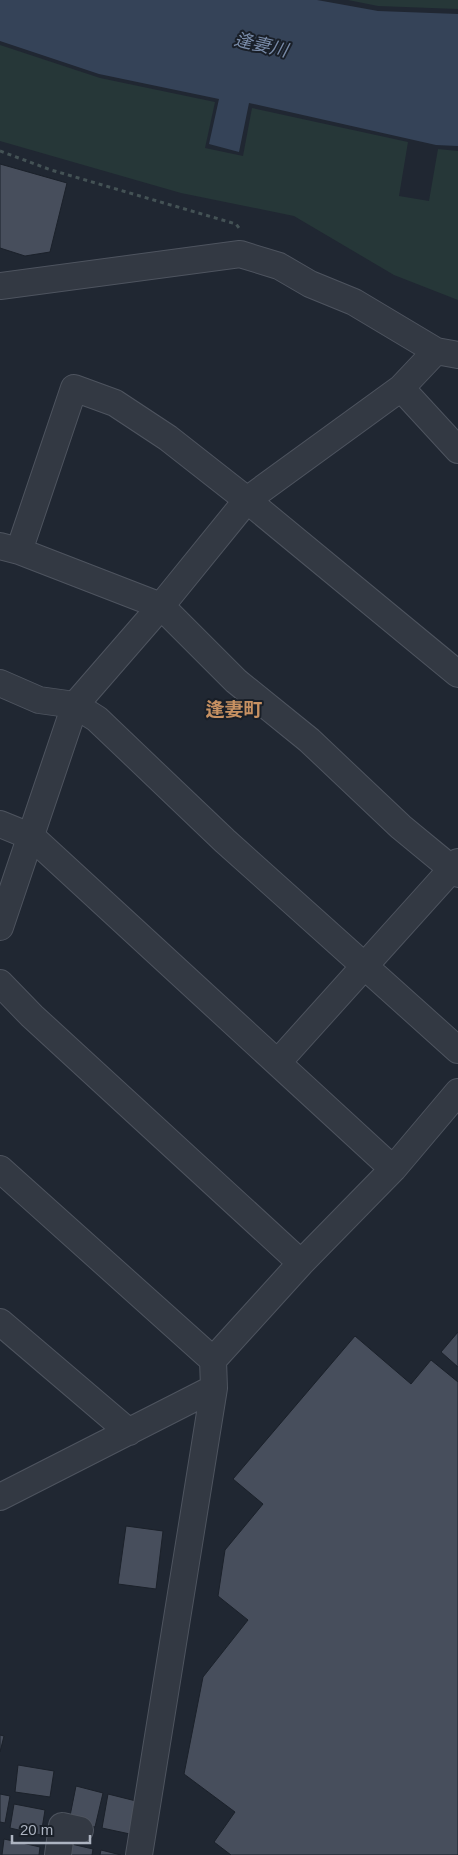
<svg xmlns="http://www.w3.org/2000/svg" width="458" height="1855" font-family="Arial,'Noto Sans JP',sans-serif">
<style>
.green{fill:#263738}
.water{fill:#354358}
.building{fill:#474e5c;stroke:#1b212a}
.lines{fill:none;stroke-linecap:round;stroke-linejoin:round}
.minor-casing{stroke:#4e545f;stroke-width:28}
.path{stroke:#445255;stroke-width:3;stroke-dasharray:4 4;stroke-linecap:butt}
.minor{stroke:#333943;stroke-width:26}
.labels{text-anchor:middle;stroke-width:4;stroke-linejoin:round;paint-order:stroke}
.water-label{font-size:18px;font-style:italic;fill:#788aa7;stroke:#191f28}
.quarter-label{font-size:19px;font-weight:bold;fill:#c79162;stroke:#191f28}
</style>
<rect width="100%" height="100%" fill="#202732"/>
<path class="green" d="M348,0H458V9L378,6Z
M0,45L100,78L215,102L205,148L243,156L252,108L408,142L399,196L429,201L438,149L458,151V300L394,275L294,216L181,193L0,141Z"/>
<path class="water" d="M0,0H317L378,11L458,14V146L436,145L249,103L239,152L209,144L219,99L99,74L0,41Z"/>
<path class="building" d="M0,164L67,183L50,252L25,256L0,248Z
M458,1332V1367L441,1352Z
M355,1336L411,1384L431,1360L458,1382V1855H231L214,1842L235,1812L184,1774L203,1677L248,1620L218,1596L225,1550L263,1504L233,1479Z
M126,1526L163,1531L156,1589L118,1584Z
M0,1735L4,1736L0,1752Z
M18,1765L54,1771L50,1797L15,1792Z
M76,1786L103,1793L95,1827L69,1821Z
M0,1794L10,1796L5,1823L0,1822Z
M108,1794L136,1801L130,1834L102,1828Z
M14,1804L45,1810L41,1835L10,1828Z
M4,1839L40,1847L39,1855H2Z
M67,1843L93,1849L92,1855H65Z
M101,1850L121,1855H100Z"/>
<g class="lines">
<defs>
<path id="minor" d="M0,286L240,254L279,266L310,284L354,302L436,351L458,355
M401,388L458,450
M0,546L19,551L74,388L115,403L168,438L247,500L458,674
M19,551L161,606L236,681L309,740L401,827L458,874
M0,683L39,700L75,705L97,719L225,841L458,1050
M0,824L32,837L393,1169
M0,927L75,705L161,606L247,500L401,388L436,351
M0,983L32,1016L301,1263
M279,1061L458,862
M0,1169L213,1360
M0,1322L129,1432
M0,1497L214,1388
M58,1855L62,1826L80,1830
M139,1855L214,1388L213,1360L301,1263L393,1169L458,1092"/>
</defs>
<use href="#minor" class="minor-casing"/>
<path class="path" d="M0,151L51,170L236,224L239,228"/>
<use href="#minor" class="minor"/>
</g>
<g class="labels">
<g class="water-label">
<text transform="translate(261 45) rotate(13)" y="6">逢妻川</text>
</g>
<g class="quarter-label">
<text x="234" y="716">逢妻町</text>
</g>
</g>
<path d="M12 1835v8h78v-8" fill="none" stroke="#adb4c1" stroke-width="2.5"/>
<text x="20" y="1835" font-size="15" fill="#adb4c1" stroke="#191f28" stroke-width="4" paint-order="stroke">20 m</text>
</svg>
